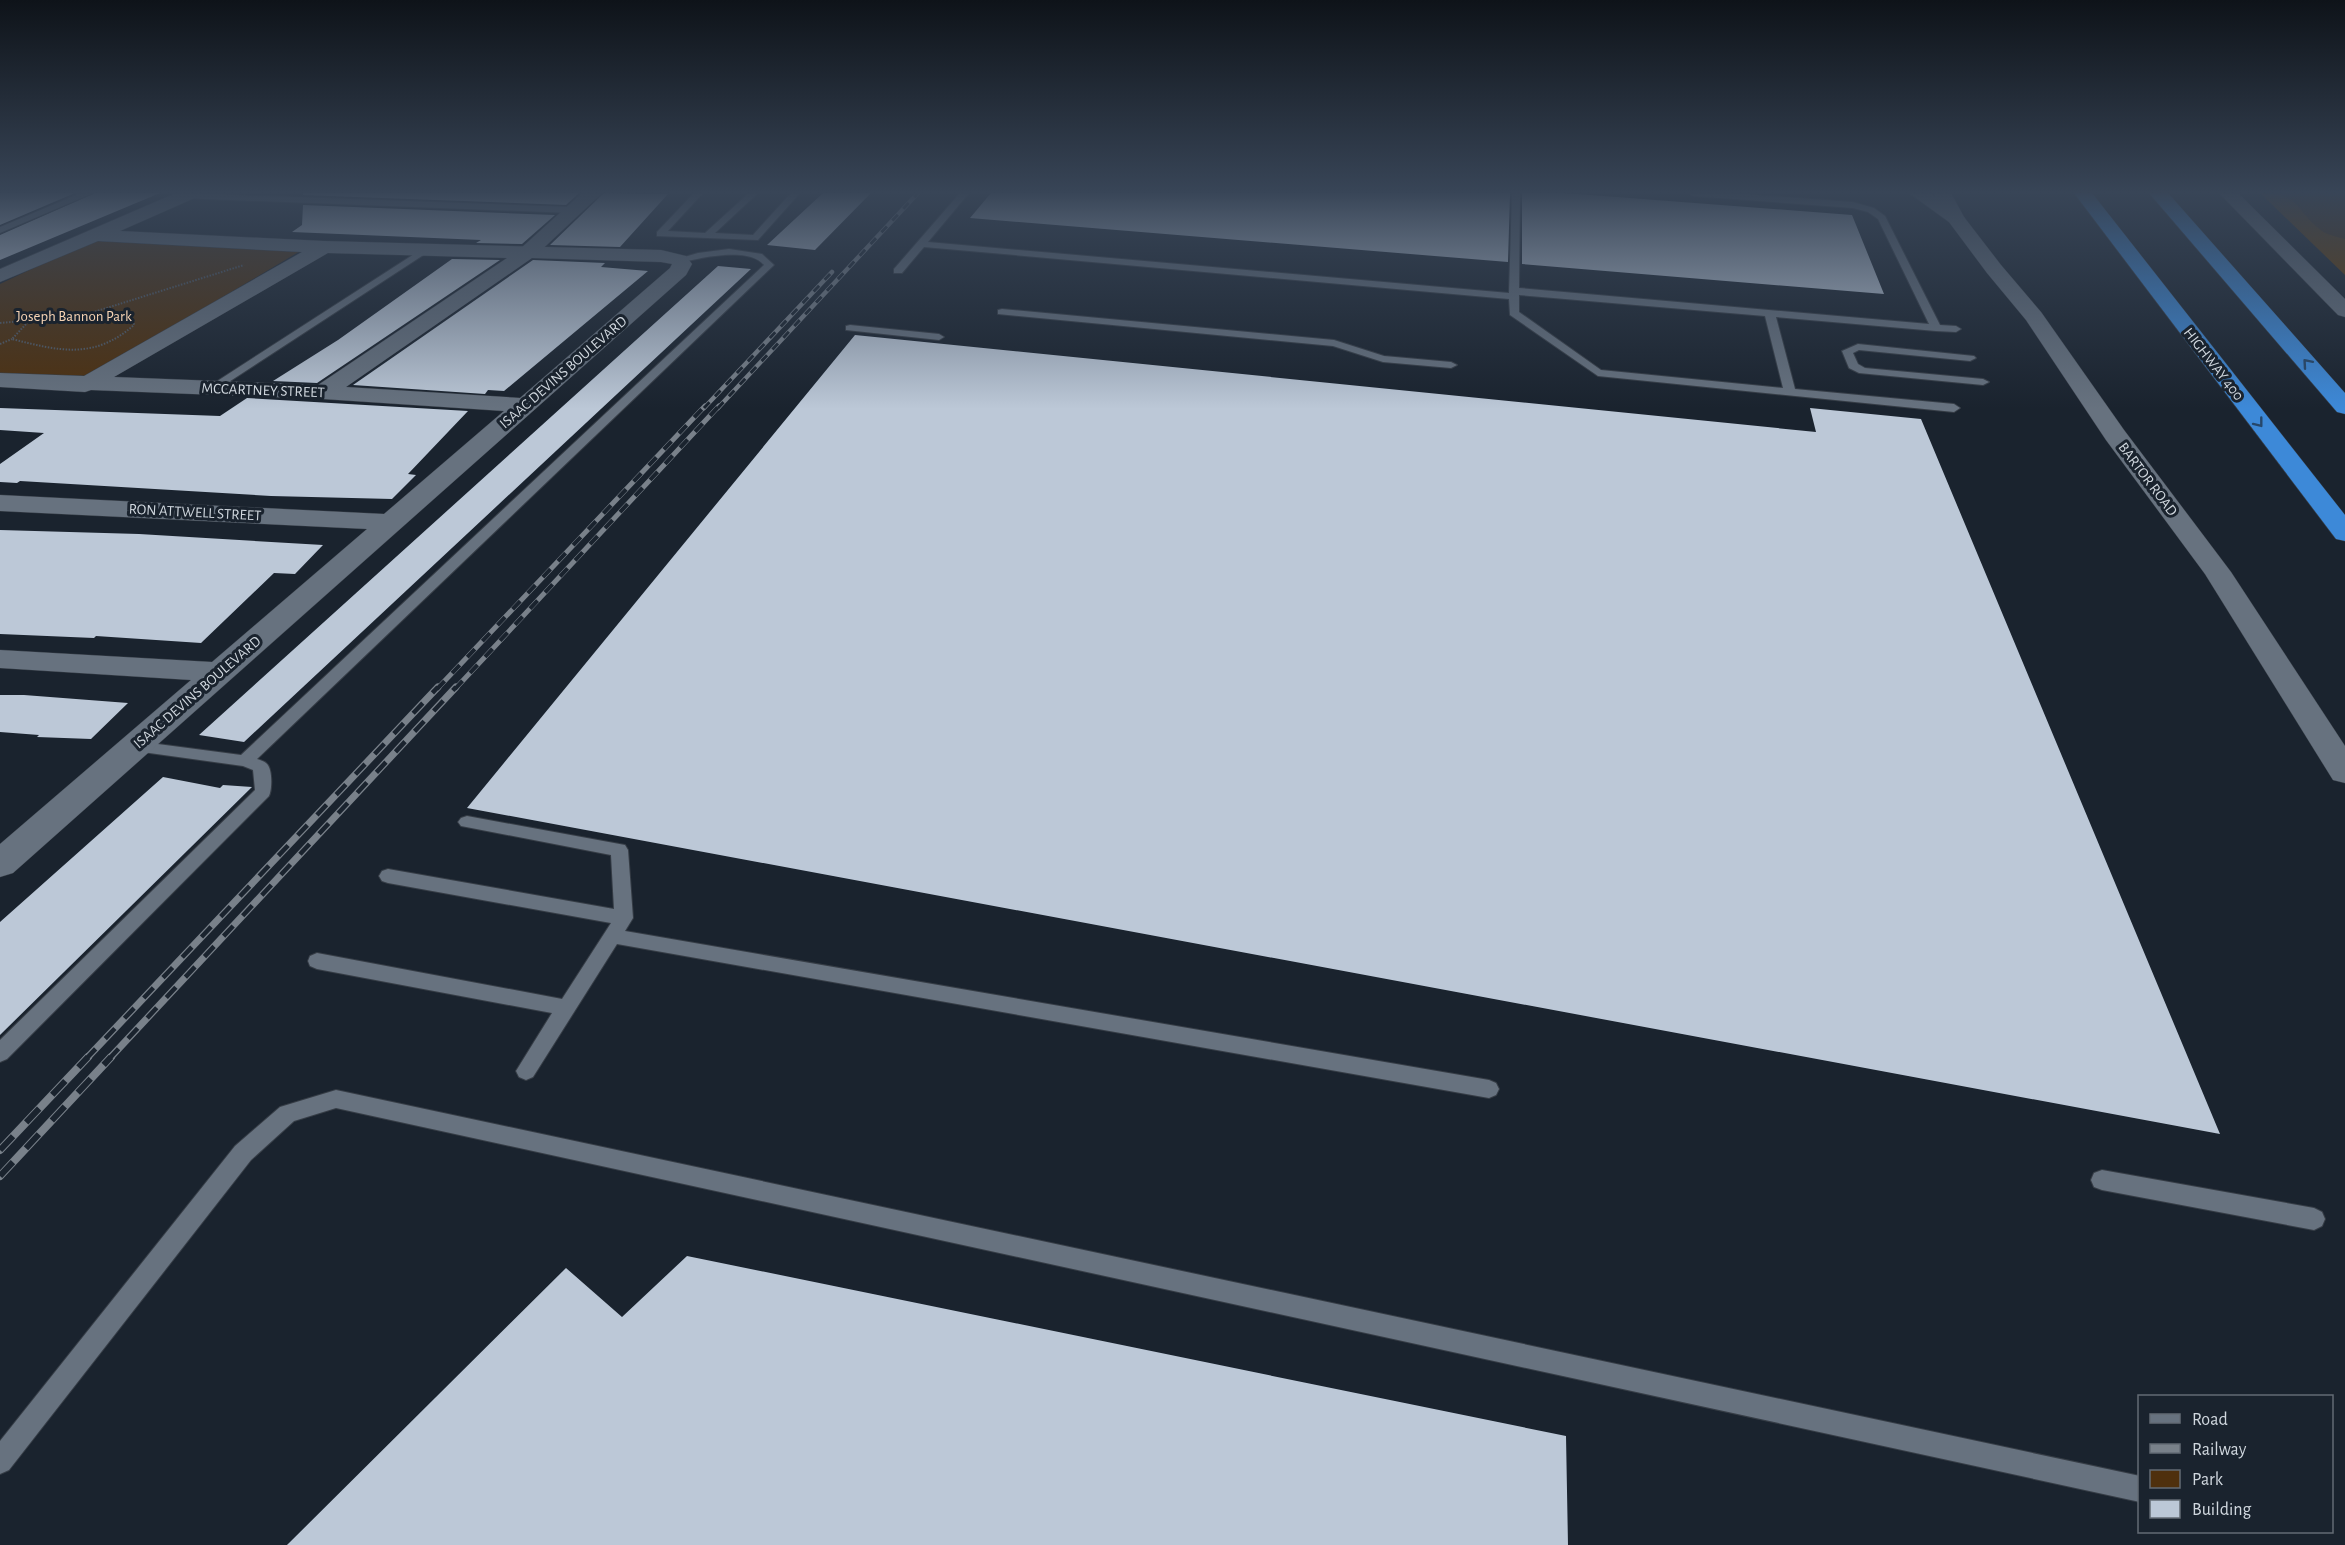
<svg xmlns="http://www.w3.org/2000/svg" width="2345" height="1545" font-family="'Alegreya Sans',sans-serif">
<style>
.green{fill:#4f300d}
.forest{fill:#6b3d00}
.building{fill:#bcc8d7}
.lines{fill:none;stroke-linecap:round;stroke-linejoin:round}
.service-casing{stroke:#363d46;stroke-width:2}
.minor-casing{stroke:#363d46;stroke-width:1}
.tertiary-casing{stroke:#363d46;stroke-width:1}
.secondary-casing{stroke:#363d46;stroke-width:1}
.motorway-casing{stroke:#363d46;stroke-width:1}
.path{stroke:#545c66;stroke-width:2;stroke-dasharray:1.5 1.5;stroke-linecap:butt}
.service{fill:#67727f;fill-rule:evenodd}
.minor{fill:#67727f;fill-rule:evenodd}
.tertiary{fill:#67727f;fill-rule:evenodd}
.secondary{fill:#67727f;fill-rule:evenodd}
.motorway{fill:#3d89d8;fill-rule:evenodd}
.rail-far3-casing{stroke:#79818a;stroke-width:4.5}
.rail-far2-casing{stroke:#79818a;stroke-width:5}
.rail-far1-casing{stroke:#79818a;stroke-width:7}
.rail-casing{stroke:#79818a;stroke-width:8}
.rail-far3{stroke:#1a232e;stroke-width:3;stroke-dasharray:8;stroke-linecap:butt}
.rail-far2{stroke:#1a232e;stroke-width:4;stroke-dasharray:11;stroke-linecap:butt}
.rail-far1{stroke:#1a232e;stroke-width:4.5;stroke-dasharray:14;stroke-linecap:butt}
.rail{stroke:#1a232e;stroke-width:6;stroke-dasharray:19;stroke-linecap:butt}
.oneway{stroke:#26476a}
.labels{text-anchor:middle;stroke-width:6;stroke-linejoin:round;paint-order:stroke}
.far-park-label{font-size:15px;fill:#f6d3b3;stroke:#1a232e}
.far-street-label{font-size:15px;fill:#d0d7de;stroke:#1a232e}
</style>
<rect width="100%" height="100%" fill="#1a232e"/>
<path class="green" d="M2276,193H2345V259Z
M97,238L307,247L93,374L75,378L0,374V284Z"/>
<path class="forest" d="M2260,193C2301,193 2295,211 2322,231C2328,235 2338,237 2345,239V275Z"/>
<path class="building" d="M0,193H75L0,225Z
M95,193H160L0,260V235Z
M303,193H579L566,205L303,195Z
M604,193L668,194L620,247L550,245Z
M823,193H871L815,250L767,245Z
M991,193H1510L1508,262L970,218Z
M1522,193H1564L1852,215L1884,294L1522,264Z
M303,205L555,215L522,244L476,243L481,240L292,232L302,225Z
M452,259L500,260L317,383L273,381L338,340Z
M533,260L605,263L601,267L648,271L504,391L488,390L485,394L353,385Z
M718,266L751,269L244,742L199,735Z
M855,335L1816,432L1810,408L1921,419L2220,1134L467,808Z
M247,398L468,411L408,474L416,475L392,499L271,496L20,481L17,483L0,482V464L44,433L0,430V408L220,416Z
M0,530L139,534L323,545L295,574L274,573L201,643L96,636L94,638L0,634Z
M0,695H24L128,703L91,739L37,737L39,735L0,732Z
M163,777L220,788L223,785L252,787L0,1035V922Z
M687,1256L1566,1436L1568,1545H287L566,1268L622,1317Z"/>
<g class="lines">
<defs>
<path id="service" d="M81,193H93L0,233V227Z
M183,193L572,207L577,210L572,213L180,198V194Z
M694,193H703L668,231L705,233L749,193H758L715,233L753,235L791,193H800L758,240L657,236V232Z
M960,193H969L928,242L1509,293L1512,193H1520L1519,288L1929,324L1878,219L1868,212L1853,208L1693,196L1689,193H1730L1853,202L1874,208L1885,216L1940,325L1956,326L1961,329L1956,332L1936,331L1776,317L1795,389L1954,404L1960,408L1954,412L1598,376L1510,315L1509,299L924,247L902,273H894V269ZM1519,295L1765,316L1783,388L1601,370L1519,312Z
M425,247L428,248V252L215,391L211,392L205,389Z
M729,249L762,254L774,265L257,759C260,760 264,761 266,763C273,768 272,790 269,796L7,1059L0,1062V1040L255,790L253,770L243,766L135,751L129,750L127,746L129,742L135,741L241,755L764,265C749,246 699,258 679,263L674,260L698,253Z
M1002,309L1334,340L1384,356L1451,362L1457,365L1451,368L1383,362L1333,346L998,314V310Z
M850,325L939,334L944,337L939,340L846,330V326Z
M1858,344L1974,356L1976,358L1970,361L1859,350L1853,353L1858,364L1865,368L1983,379L1989,382L1983,385L1859,373L1849,368L1842,351Z
M467,816L625,845L628,850L633,918L625,931L1489,1080L1496,1083L1499,1089L1496,1095L1489,1098L617,944L533,1077L526,1080L519,1077L516,1071L552,1013L317,969L310,966L308,961L310,956L317,953L562,999L611,923L388,883L382,881L379,876L382,871L388,869L614,909L611,855L461,826L458,822L461,818Z
M336,1090L2140,1476V1502L336,1108L294,1121L251,1160L9,1470L0,1474V1441L235,1146L280,1107Z
M2102,1170L2314,1208L2322,1212L2325,1219L2322,1226L2314,1230L2102,1190L2094,1187L2091,1180L2094,1173Z"/>
<path id="minor" d="M176,193H200L197,197L120,231L324,241L661,250L686,256L692,264L686,275L13,873L0,877V844L191,680L0,668V650L212,662L367,529L0,511V495L384,514L504,411L323,399L91,390L85,392L0,387V373L84,376L302,252L98,241L0,282V269ZM328,253L507,258L318,385L114,377ZM532,258L661,262L672,264L670,268L520,398L346,387Z
M2219,193H2238L2345,299V317L2338,315Z"/>
<path id="tertiary" d="M582,193H602L534,257H520L517,253L520,249Z
M1933,193H1951L1964,217L2001,265L2041,312L2124,430L2231,572L2345,746V783L2333,780L2205,574L2106,440L2026,320L1987,273L1949,222Z"/>
<path id="secondary" d="M1909,193H1930L1965,218L1963,222H1949Z"/>
<path id="motorway" d="M2074,193H2092L2345,515V541L2336,539Z
M2149,193H2168L2345,393V414L2337,412Z"/>
</defs>
<use href="#service" class="service-casing"/>
<use href="#minor" class="minor-casing"/>
<use href="#tertiary" class="tertiary-casing"/>
<use href="#secondary" class="secondary-casing"/>
<use href="#motorway" class="motorway-casing"/>
<path class="path" d="M28,322L12,339C59,351 94,360 134,325L133,319L105,310
M0,323L81,316L244,265
M0,344L12,339"/>
<use href="#service" class="service"/>
<use href="#minor" class="minor"/>
<use href="#tertiary" class="tertiary"/>
<use href="#secondary" class="secondary"/>
<use href="#motorway" class="motorway"/>
<defs>
<path id="rail-far3" d="M704,408L832,272
M718,408L918,193"/>
<path id="rail-far2" d="M437,689L705,406
M455,689L719,406"/>
<path id="rail-far1" d="M86,1059L438,687
M109,1059L456,687"/>
<path id="rail" d="M0,1150L88,1057
M0,1176L111,1057"/>
</defs>
<use href="#rail-far3" class="rail-far3-casing"/>
<use href="#rail-far2" class="rail-far2-casing"/>
<use href="#rail-far1" class="rail-far1-casing"/>
<use href="#rail" class="rail-casing"/>
<use href="#rail-far3" class="rail-far3"/>
<use href="#rail-far2" class="rail-far2"/>
<use href="#rail-far1" class="rail-far1"/>
<use href="#rail" class="rail"/>
</g>
<defs><path id="oneway-chevron" d="M-2-3.5L2.5 0L-2 3.5" fill="none" stroke-width="1.6" stroke-linecap="round" stroke-linejoin="round" transform="scale(1.5)"/></defs>
<g class="oneway">
<use href="#oneway-chevron" transform="translate(2307 363) rotate(-131)"/>
<use href="#oneway-chevron" transform="translate(2259 423) rotate(52)"/>
</g>
<linearGradient id="sky" x2="0" y2="1"><stop stop-color="#0e1319"/><stop offset="0.47" stop-color="#384557"/><stop offset="1" stop-color="#384557" stop-opacity="0"/></linearGradient>
<rect width="2345" height="409" fill="url(#sky)"/>
<g class="labels">
<g class="far-park-label">
<text x="74" y="321">Joseph Bannon Park</text>
</g>
<g class="far-street-label">
<text transform="translate(2214 364) rotate(52)" y="5">HIGHWAY 400</text>
<text transform="translate(563 372) rotate(-41)" y="5">ISAAC DEVINS BOULEVARD</text>
<text transform="translate(263 390) rotate(2)" y="5">MCCARTNEY STREET</text>
<text transform="translate(2148 479) rotate(53)" y="5">BARTOR ROAD</text>
<text transform="translate(195 512) rotate(3)" y="5">RON ATTWELL STREET</text>
<text transform="translate(197 692) rotate(-41)" y="5">ISAAC DEVINS BOULEVARD</text>
</g>
</g>
<rect x="2138" y="1395" width="195" height="138" fill="#1a232e" stroke="#636b74" stroke-width="1.5"/>
<rect x="2150" y="1414" width="30" height="9" fill="#67727f" stroke="#636b74" stroke-width="1.5"/>
<text x="2192" y="1425" font-size="18" fill="#d0d7de">Road</text>
<rect x="2150" y="1444" width="30" height="9" fill="#79818a" stroke="#636b74" stroke-width="1.5"/>
<text x="2192" y="1455" font-size="18" fill="#d0d7de">Railway</text>
<rect x="2150" y="1470" width="30" height="18" fill="#4f300d" stroke="#636b74" stroke-width="1.5"/>
<text x="2192" y="1485" font-size="18" fill="#d0d7de">Park</text>
<rect x="2150" y="1500" width="30" height="18" fill="#bcc8d7" stroke="#636b74" stroke-width="1.5"/>
<text x="2192" y="1515" font-size="18" fill="#d0d7de">Building</text>
</svg>
